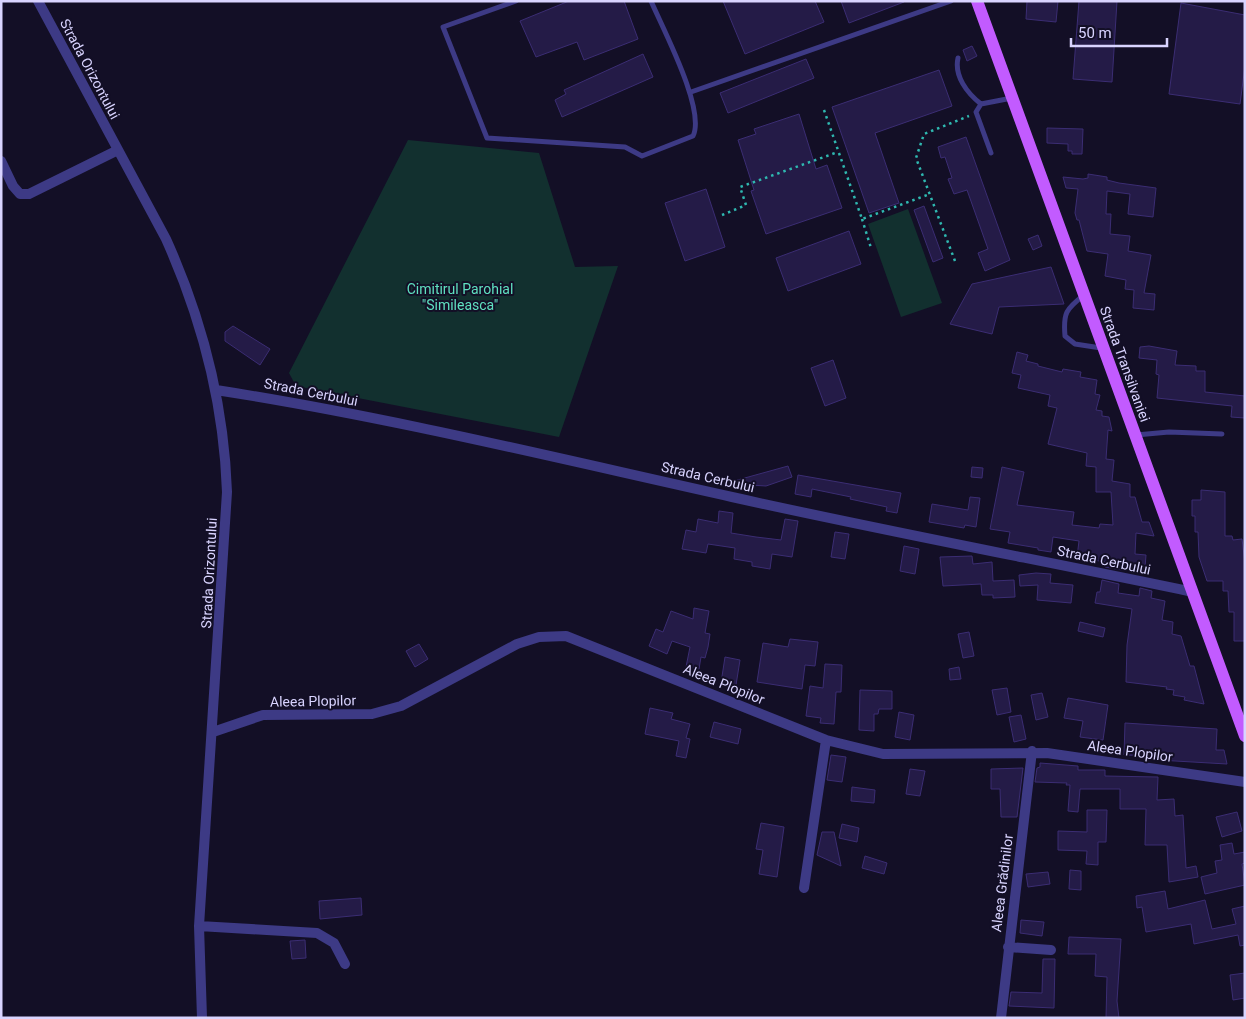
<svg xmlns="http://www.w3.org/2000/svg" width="1246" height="1019" font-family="Roboto,sans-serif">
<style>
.green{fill:#12302f}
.building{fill:#241b47;stroke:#3b2d73}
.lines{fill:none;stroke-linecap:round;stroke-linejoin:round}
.path{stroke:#2fb8b0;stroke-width:2.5;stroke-dasharray:2.5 4;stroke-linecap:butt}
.service{stroke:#3d3a85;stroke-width:5}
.minor{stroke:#3d3a85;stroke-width:10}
.primary{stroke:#c25bff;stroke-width:12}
.labels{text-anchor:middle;stroke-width:4;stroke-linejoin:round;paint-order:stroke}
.street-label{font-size:14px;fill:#d9d4ff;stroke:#130f26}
.park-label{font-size:14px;fill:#5fe0c0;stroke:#130f26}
</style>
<rect width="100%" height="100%" fill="#130f26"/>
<path class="green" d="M408,140L539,153L575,267L618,266L559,437L296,386L289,373Z
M908,209L942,303L901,317L868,224Z"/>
<path class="building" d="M569,1H624L638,39L584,60L577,42L536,57L520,21Z
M723,1H815L824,22L745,54Z
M841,1H903L904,2L849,23Z
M1027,1H1058L1056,22L1026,19Z
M1079,1H1117L1112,82L1073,79Z
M1181,3L1245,15V66L1240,104L1169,94Z
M972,46L977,56L967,61L963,50Z
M643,54L653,77L562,117L555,100L566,94L564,90Z
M806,59L814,78L728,113L720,93Z
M939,70L952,106L875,133L899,203L869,213L832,107Z
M799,114L816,169L827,165L842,208L766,234L751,191L754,190L738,140L756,134L754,129Z
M1047,128L1083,129L1082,154H1072V151H1068V144L1047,143Z
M966,137L1010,260L985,271L978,253L988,249L967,190L954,194L948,179L952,178L945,157L941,158L938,147Z
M1088,174L1107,177V180L1119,183L1156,188L1153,217L1128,214L1130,194L1107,191L1106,214H1111L1110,234L1130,236L1128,251L1151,255L1144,293L1155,294L1154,310L1133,308L1134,290L1125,289L1126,280L1105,276L1108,254L1087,251L1079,220H1077L1075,213L1078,189L1066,188L1063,177L1083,179L1088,178Z
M706,189L725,247L685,261L665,203Z
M924,206L943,258L933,262L914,210Z
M849,231L861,264L788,291L776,258Z
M1038,235L1042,246L1033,250L1028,239Z
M1051,267L1064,304L999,307L992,334L950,324L972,284Z
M233,326L270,349L260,365L225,341V332Z
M1149,346L1177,351L1175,365L1196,366V371H1205V392L1245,396V418L1231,417L1232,406L1157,398L1159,375L1156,374L1157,360L1139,358L1140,347Z
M1017,352L1028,355L1026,361L1038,364V366L1062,372L1063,369L1081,372L1080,377L1097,380L1095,394L1100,395L1096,410L1102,411V416L1109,417L1112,431L1108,430L1106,459L1114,460L1112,481L1130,484V497H1135L1142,522H1149L1154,536L1136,533L1135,554L1146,555L1145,568L1123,566L1122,570L1105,567V562L1077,557L1079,541L1053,537L1051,552L1038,550V548L1008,543L1010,532L990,529L1002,467L1024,472L1017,505L1074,512L1072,525L1099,528L1100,524L1113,525L1111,492H1096V467L1086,466L1087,453L1048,444L1057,408L1048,406L1050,395L1018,388L1021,375L1012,373Z
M833,360L846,398L825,406L811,368Z
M788,466L792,477L766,486L734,484V481Z
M972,467L983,468L982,478L971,477Z
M798,475L901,493L897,513L886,511L887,507L850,499L851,497L812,489L811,497L795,494Z
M1201,490L1225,492V536H1232L1233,540L1242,539L1245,563V641H1234V612H1229L1228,591H1223V581H1207L1199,557L1198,532H1195V516H1192V500H1201Z
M970,497L980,498L976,527L965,525L964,528L929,522L932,504L968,510Z
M719,511L733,513L731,533L756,537L781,540L785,519L798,521L792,557L772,554L770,569L752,566V562L734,559L735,548L708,544L706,553L682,549L686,530L696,532L698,519L718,523Z
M835,532L849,534L845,559L831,557Z
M904,546L919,549L915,574L900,571Z
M972,556L973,564L992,562L993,581L1014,580L1015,597L993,598V595H982L981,584L943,586L940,557Z
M1036,573L1051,574L1050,583L1073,585L1071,603L1037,600L1038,585L1020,586L1019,575Z
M1102,580L1119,584L1118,593L1139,596L1140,588L1152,591L1151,598L1165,601L1162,620L1173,622L1172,634L1181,636L1190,666H1194L1204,704L1184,700L1185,697L1173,695L1174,690L1166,689L1167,687L1126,682L1127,645L1132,609L1095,603L1097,592H1100Z
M694,608L709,611L705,633L710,634L708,647L705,658L701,657L699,669L686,667L690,647L672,641L667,654L649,646L656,629L663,632L671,611L693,619Z
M1080,622L1105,628L1103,637L1078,631Z
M969,632L974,656L963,658L958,634Z
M790,639L818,642L815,666L805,665L802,689L757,682L763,643L788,647Z
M419,644L428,659L415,667L406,651Z
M725,657L740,660L736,685L721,683Z
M825,664L842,665L841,692H836L834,724L820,723L821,718L806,716L810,686L823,688Z
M959,667L961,679L950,680L949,669Z
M1007,688L1011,712L997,715L992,690Z
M860,690L892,691V709H879L878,714H874V731L859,730Z
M1042,693L1048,717L1036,720L1031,695Z
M1068,698L1108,705L1103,740L1080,737L1083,721L1064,718Z
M650,708L673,713L671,719L690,724L686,738L690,739L686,758L676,756L679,741L645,734Z
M899,712L914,715L910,740L895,737Z
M1021,715L1026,739L1014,742L1009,717Z
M714,722L741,729L738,744L710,737Z
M1125,723L1217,729L1216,750H1224L1227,764L1158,760V756L1124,755Z
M831,755L846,757L842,782L827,780Z
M1040,763L1078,766V770H1105V776L1158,777L1157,800L1174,799L1175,816L1183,815L1186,868L1196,866L1198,877L1169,882L1167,845H1145L1146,809H1120V789H1080L1078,812L1068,811L1070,785H1066L1067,783L1035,782L1037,768L1040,767Z
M1023,768L1017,817H1001L1000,789H991V769Z
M910,769L925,771L920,796L906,794Z
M852,787L875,790L874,803L851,801Z
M1087,810H1107L1106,842H1098V865L1086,864L1087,851L1058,850V831L1087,832Z
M1237,812L1242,831L1222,837L1216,817Z
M761,823L784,827L777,877L759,874L763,850L756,849Z
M842,824L859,828L857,842L839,838Z
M822,832H834L841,866L817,855Z
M1232,843L1234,854L1245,852V863L1242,864L1245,885L1205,894L1201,877L1217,873L1215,861L1222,860L1220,845Z
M865,856L887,863L884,874L862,868Z
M1070,870L1081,871V890L1069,889Z
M1048,872L1050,884L1028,887L1026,874Z
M1165,891L1168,909L1205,900L1212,929L1236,924L1232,909L1245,906V945L1240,946L1238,935L1194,944L1191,924L1146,932L1142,907L1137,908L1136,896Z
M361,898L362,915L320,919L319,901Z
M1021,920L1044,922L1042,936L1020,933Z
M1069,937L1121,939L1117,1001L1119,1018H1106L1107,977L1095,976L1096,954H1068Z
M305,940L306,958L292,959L290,941Z
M1043,959H1055L1054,1008L1009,1006L1011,992L1042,993Z
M1245,973V998L1233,1000L1230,975Z"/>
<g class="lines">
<path class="path" d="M824,110L862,219L930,194
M722,215L746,205L740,187L838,152
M862,219L871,248
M955,261L916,158L924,134L969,116"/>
<path class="service" d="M516,1L443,27L487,138L625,147L642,156L693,136C706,110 663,29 651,1
M958,58C954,76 967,93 981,104L1012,98
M691,92L951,1
M981,104L976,112L991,153
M1084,295C1066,309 1063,313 1065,336L1075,344L1101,348
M1136,435L1169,432L1222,434"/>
<path class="minor" d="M38,1L166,239C202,319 224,404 227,492L199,926L202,1018
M1,161L13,186L20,194H29L118,150
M216,390C390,417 560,459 732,497C885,531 1039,560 1193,592
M213,732L263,715L372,714L401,706L517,644L539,637L566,636L826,740L883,754L1047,753L1245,782
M804,888L826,740
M199,926L317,933L334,943L345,964
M1008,947L1051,950
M1001,1018L1032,751"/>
<path class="primary" d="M977,1L1245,736"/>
</g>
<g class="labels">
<g class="street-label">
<text transform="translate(90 69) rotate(62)" y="5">Strada Orizontului</text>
<text transform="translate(1125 364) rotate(70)" y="5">Strada Transilvaniei</text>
<text transform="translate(311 392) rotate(11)" y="5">Strada Cerbului</text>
<text transform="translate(708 477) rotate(13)" y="5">Strada Cerbului</text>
<text transform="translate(1104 560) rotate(12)" y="5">Strada Cerbului</text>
<text transform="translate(209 573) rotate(-87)" y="5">Strada Orizontului</text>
<text transform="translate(724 684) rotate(22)" y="5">Aleea Plopilor</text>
<text transform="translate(313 701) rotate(-1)" y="5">Aleea Plopilor</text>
<text transform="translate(1130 751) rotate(8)" y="5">Aleea Plopilor</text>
<text transform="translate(1002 883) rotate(-83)" y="5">Aleea Grădinilor</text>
</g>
<g class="park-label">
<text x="460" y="294">Cimitirul Parohial<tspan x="460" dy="16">"Simileasca"</tspan></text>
</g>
</g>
<rect width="1246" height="1019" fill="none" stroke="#d9d4ff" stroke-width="5"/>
<path d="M1071 38v8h96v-8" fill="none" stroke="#d9d4ff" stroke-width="2.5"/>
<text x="1078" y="38" font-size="15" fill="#d9d4ff" stroke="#130f26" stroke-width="4" paint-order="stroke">50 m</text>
</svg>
